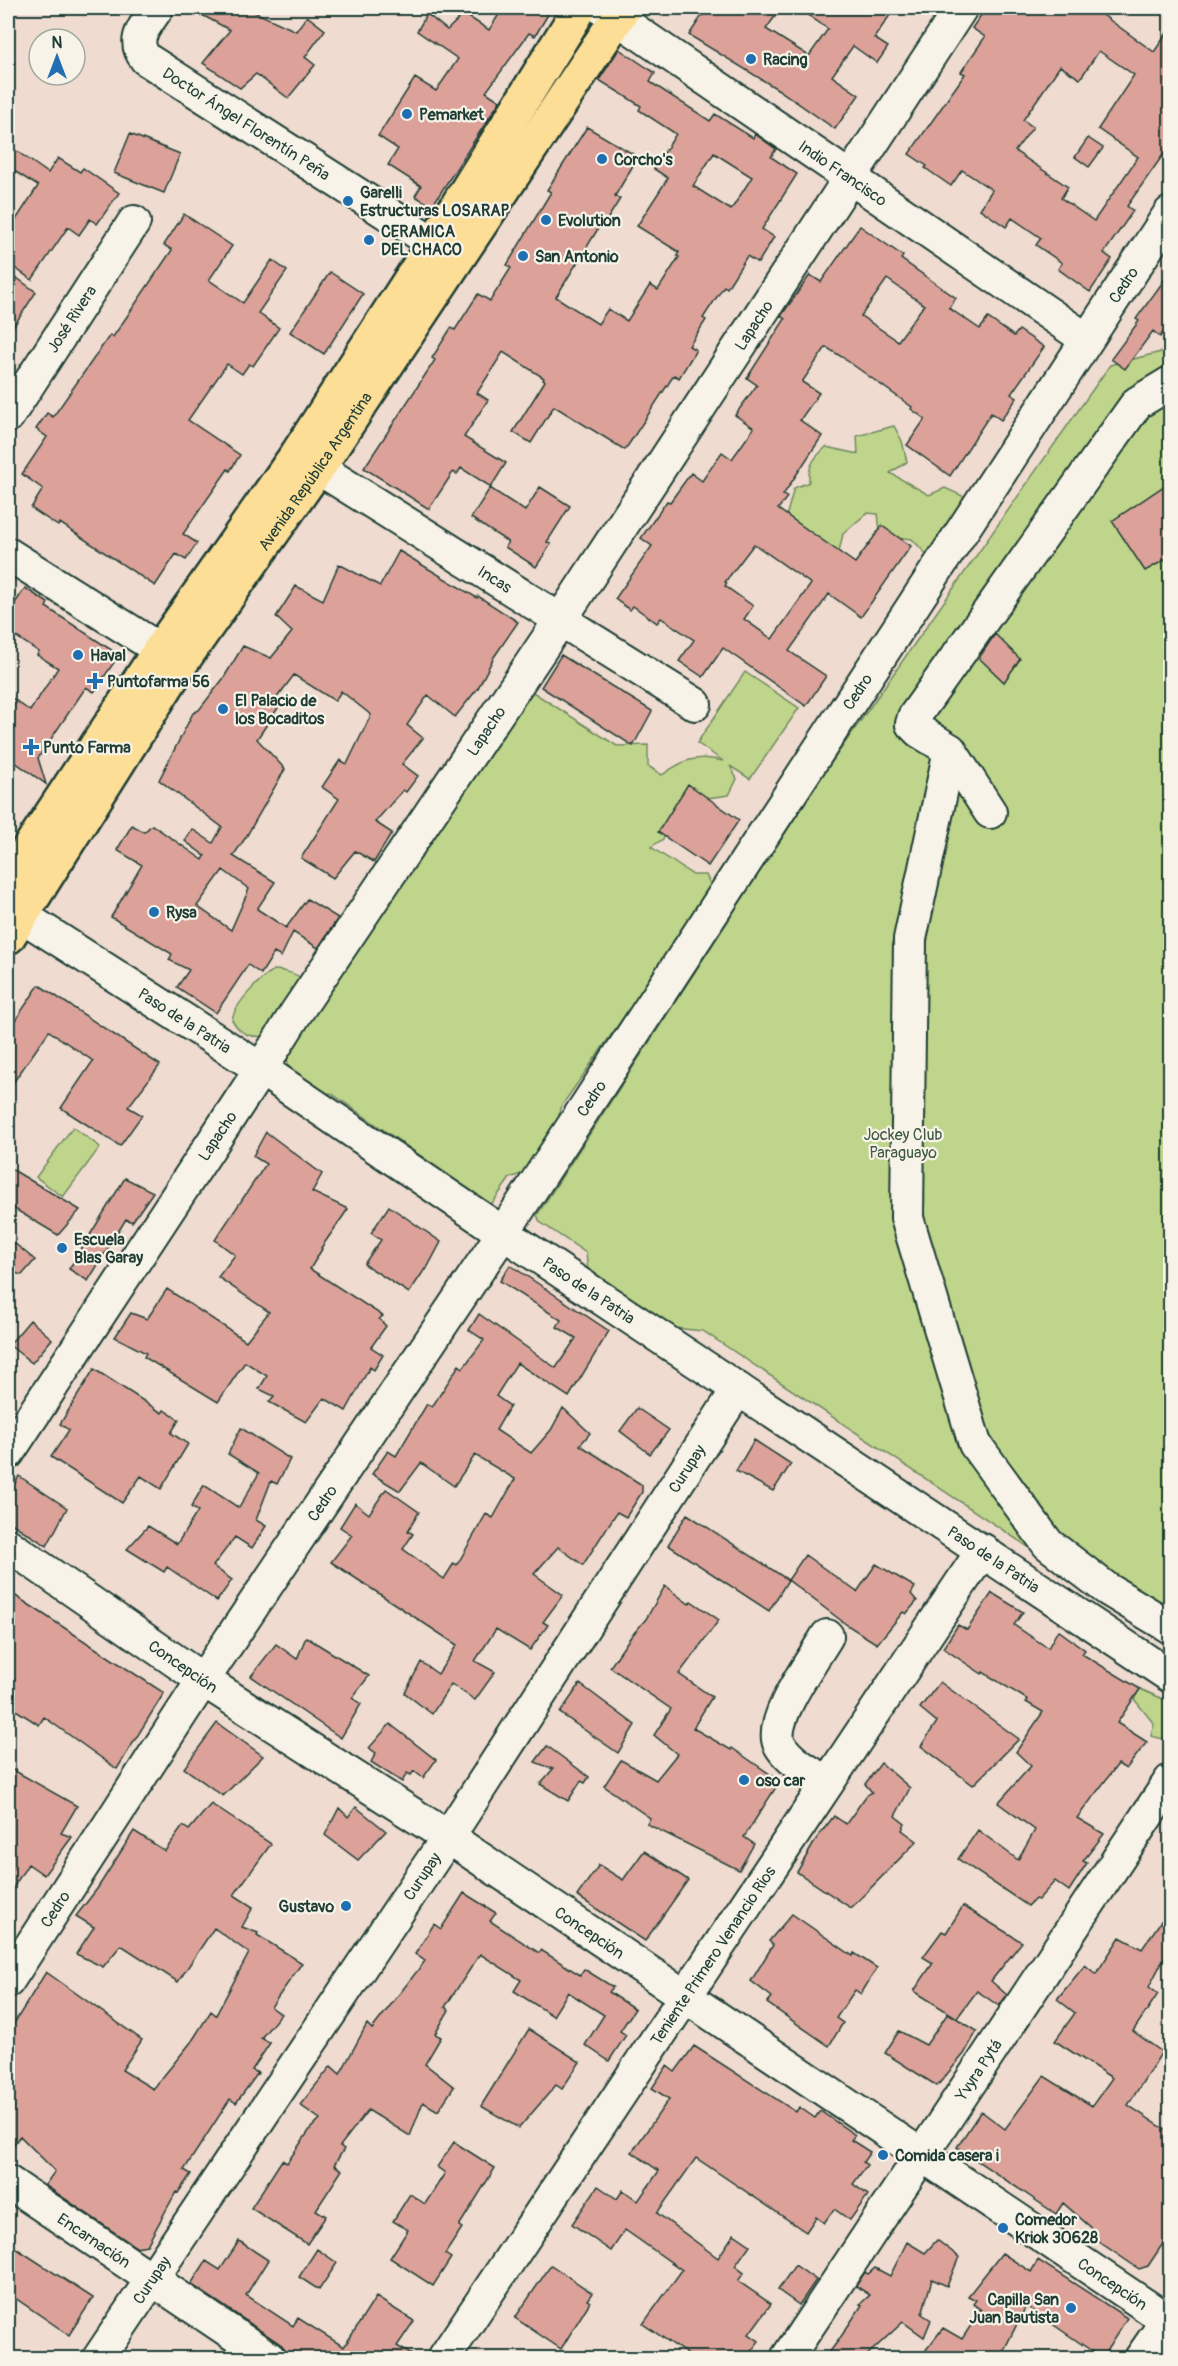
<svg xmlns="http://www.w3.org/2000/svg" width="1178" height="2366" font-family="Pangolin,sans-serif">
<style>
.green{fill:#bfd58b;stroke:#6f8960;stroke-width:1.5}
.building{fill:#dca299;stroke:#1f3d34;stroke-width:1.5;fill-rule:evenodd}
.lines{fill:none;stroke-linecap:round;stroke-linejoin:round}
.minor-casing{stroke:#1f3d34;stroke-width:36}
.highway-casing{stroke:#1f3d34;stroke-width:38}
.minor{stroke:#f7f3e8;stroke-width:32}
.highway{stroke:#fcde96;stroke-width:33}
.poi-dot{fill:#1f6fb2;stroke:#f7f3e8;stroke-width:2}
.labels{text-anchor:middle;stroke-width:4.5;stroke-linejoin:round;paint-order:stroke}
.poi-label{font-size:16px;font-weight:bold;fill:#1f3d34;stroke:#f7f3e8;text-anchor:start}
.street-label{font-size:16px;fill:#1f3d34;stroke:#f7f3e8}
.park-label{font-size:16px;fill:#3f5b45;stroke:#f7f3e8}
</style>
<rect width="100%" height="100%" fill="#efdbd0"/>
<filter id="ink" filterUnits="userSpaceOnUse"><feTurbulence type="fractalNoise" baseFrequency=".0167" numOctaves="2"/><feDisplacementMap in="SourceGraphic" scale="12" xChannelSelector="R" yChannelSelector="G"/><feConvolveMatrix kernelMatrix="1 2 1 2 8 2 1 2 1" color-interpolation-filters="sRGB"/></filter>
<g filter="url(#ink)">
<path class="green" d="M1170,344V1641L703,1331L664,1327L590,1291L586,1253L540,1222L537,1215L826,770L1110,365L1161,352Z
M894,426L902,441L907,462L890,473L929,495L945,488L967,498L928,556L912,539L902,538L898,544L880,531L878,514L867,513L843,534L838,556L786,517L794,488L809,482C808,465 814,458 826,447L858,454L857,436Z
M745,672L799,708L750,779L730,766L737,779L729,795L692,800L672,821L663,839L651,847L693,875H706L711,886L693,918L560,1108L558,1123L533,1170L510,1178L491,1205L331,1093L326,1094C298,1079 283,1078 288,1043L522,685L617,746L648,745V766L662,775C683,760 697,754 723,761L697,743Z
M274,970C284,970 298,974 305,981L270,1036C252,1038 241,1036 232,1020C234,1005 260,978 274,970Z
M73,1127L100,1147L63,1197L36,1177Z
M1140,1689L1170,1702V1735L1167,1740L1151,1736L1154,1724L1134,1699Z"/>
<path class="building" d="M189,8H246L296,31L307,16L325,30L305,57L315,65L288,98L256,74L240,88L203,63L230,30Z
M503,8H552L535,36L529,33L486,92L500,101L432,206L415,196L421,186L388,165L398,149L378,136L415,78L436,91L458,59L417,31L427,14L447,30L464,14L489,30Z
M707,8H781L766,29L809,56L828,29L798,8H895L874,38L888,47L877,63L853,46L832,76L859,95L835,129L779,90L689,35Z
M986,8H1093L1154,52L1170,29V145L1127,206L1133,211L1104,253L1112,259L1090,292L1058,269L1062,263L1036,245L1041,238L1012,218L1006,227L980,209L992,190L962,170L951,186L925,168L927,166L909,154L965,74L961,72L985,37L972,28ZM1099,51L1134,75L1098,129L1138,157L1094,221L1061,198L1068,187L1015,151L1033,127L1023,120L1060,66L1080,79Z
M619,49L655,73L650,82L710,121L715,114L753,138L755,134L776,149L771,157L797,174L762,229L774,237L758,263L747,256L727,288L724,286L703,318L706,320L689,346L696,350L679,378L674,375L625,450L554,406L531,443L513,432L545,381L543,380L544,378L503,352L477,393L488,400L464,437L506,463L491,487L461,468L457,474L453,472L429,509L364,468L435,360L432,358L451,328L455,330L478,294L490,301L511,268L507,265L551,192L547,190L587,127L638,157L615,196L620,199L603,226L601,224L556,297L598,324L608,309L627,321L650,285L658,290L679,257L677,256L679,252L637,226L668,178L654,169L676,134L639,110L641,106L599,80ZM714,153L752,177L731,210L693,186Z
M130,134L180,154L164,193L114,173Z
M1088,138L1103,148L1089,167L1075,157Z
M8,145L48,173L58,158L80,172L83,168L119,193L97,224L90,219L79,235L68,227L32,280L8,263V232L38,186L8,167Z
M184,214L232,246L209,280L243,303L272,260L287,271L258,313L279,328L253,366L249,364L242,374L227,364L188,420L240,455L230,471L228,469L183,534L197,543L186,560L176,554L155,586L60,523L58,526L31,508L43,489L22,474L47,437L36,429L47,413L53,417L110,335L113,337L172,250L164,245Z
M860,226L903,256L901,259L956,298L949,308L980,329L988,318L1014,336L1019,330L1044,347L1011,394L1017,398L1001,420L991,413L950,476L907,445L925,419L911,409L912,407L842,357L826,347L802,382L819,393L800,420L822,436L783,495L787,497L778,509L855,563L882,526L911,546L861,617L829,594L789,651L826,676L806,706L723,648L703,677L679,661L694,640L661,618L657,623L633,606L630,610L615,599L652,546L641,538L667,501L670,502L691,473L702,481L722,452L732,459L754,428L735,415L757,385L747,378L785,319L781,316L810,275L821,282ZM887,279L924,305L898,341L861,316ZM754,544L811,584L772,639L744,619L753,606L725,586L727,583L725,582Z
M330,272L363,294L324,354L290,332Z
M1170,272V322L1160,337L1153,331L1125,369L1111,359L1139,321L1136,319Z
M17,278L36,292L8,335V292Z
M1170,482V557L1145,571L1112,521Z
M540,487L570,506L547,542L551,544L536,567L505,547L508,542L471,518L490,488L525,511Z
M399,551L477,598L478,596L518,622L494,657L478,688L455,717L428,695L407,725L423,738L402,764L418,776L406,792L403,790L375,822L392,833L374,862L355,851L333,878L301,858L339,799L322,787L340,760L347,764L371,715L341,691L335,701L294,675L272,704L278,708L257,739L285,769L246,837L233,856L275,882L257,909L286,928L307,899L338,918L318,948L293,932L281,957L274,953L261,974L248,965L216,1013L177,987L189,970L169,960L172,954L111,917L142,865L117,850L132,825L144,832L152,825L203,860L205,856L185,841L192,829L213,843L222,827L159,780L193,713L199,710L223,679L243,646L271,658L292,632L276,617L296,586L323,600L339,564L380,586ZM223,870L249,889L231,930L197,906Z
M25,588L48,603L46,607L119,655L94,692L86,687L38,758L46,784L8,757V695L30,711L58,668L37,655L39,652L8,631V614Z
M995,634L1020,659L1004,682L979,658Z
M561,655L652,711L633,746L541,687Z
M688,784L739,820L708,866L658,832Z
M39,985L160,1065L128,1107L142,1115L120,1146L61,1108L93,1061L49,1031L8,1090V1031Z
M266,1132L322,1174L312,1192L348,1209L321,1248L322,1249L310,1269L383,1316L379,1319L386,1326L371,1347L383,1355L374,1370L370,1367L346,1411L324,1398L306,1422L269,1402L274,1396L259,1389L267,1376L245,1362L218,1402L144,1357L146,1353L115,1337L131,1313L147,1319L167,1289L246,1341L269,1312L218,1277L235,1255L215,1240L266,1164L253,1156Z
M8,1167L80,1210L58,1235L8,1205Z
M125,1178L153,1192L132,1222L126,1219L88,1281L69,1269Z
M389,1206L441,1242L426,1270L425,1269L409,1293L364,1264L381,1240L371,1233Z
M8,1238L35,1260L22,1275L8,1271Z
M510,1265L609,1331L569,1397L517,1363L496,1396L510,1406L496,1430L531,1453L551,1430L563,1408L590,1433L580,1445L642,1485V1492L626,1517L617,1512L583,1565L558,1547L534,1574L563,1595L543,1622L548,1625L530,1650L496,1629L475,1661L495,1672L475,1700L451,1684L432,1714L405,1693L421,1662L438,1674L457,1645L331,1562L352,1535L340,1527L355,1503L369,1514L386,1489L419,1512L408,1531L413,1534L403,1549L444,1579L454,1563L457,1565L486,1514L493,1518L515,1479L475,1455L454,1486L421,1463L400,1491L372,1474L388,1451L396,1456L427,1404L432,1407L459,1365L463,1368L484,1340L469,1330L479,1314L556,1368L576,1338L557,1327L561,1320L500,1281Z
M30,1320L52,1339L32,1363L9,1345Z
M94,1369L162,1413L164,1410L179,1420L171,1433L188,1444L161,1489L141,1476L122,1503L51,1457L69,1430L60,1424Z
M637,1408L669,1430L650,1454L620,1431Z
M241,1428L290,1459L277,1484L271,1481L256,1520L266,1526L252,1548L235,1537L213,1566L232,1580L217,1601L167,1567L164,1572L127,1549L148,1526L177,1544L198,1511L191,1507L204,1485L239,1508L259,1473L228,1454Z
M754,1440L791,1464L773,1491L736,1471Z
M19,1476L67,1508L47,1546L8,1521V1496Z
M687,1514L788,1580L769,1611L668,1545Z
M805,1555L857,1592L876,1564L915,1587L911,1594L917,1601L906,1614L903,1612L877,1644L847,1625L788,1580Z
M665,1586L689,1604L691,1601L719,1620L679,1674L712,1697L693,1728L731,1750L732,1748L780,1781L744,1837L754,1844L739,1870L647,1824L650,1818L604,1786L621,1760L656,1780L677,1754L654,1735L671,1709L610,1667L629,1639L646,1619Z
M8,1591L164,1693L117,1769L44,1717L39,1725L8,1705Z
M992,1593L1023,1612L1014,1625L1048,1648L1058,1630L1085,1650L1082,1654L1140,1689L1117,1723L1147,1742L1126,1769L1118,1764L1077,1818L1104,1834L1083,1861L1087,1863L1069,1891L1055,1881L1038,1900L1035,1899L1028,1906L958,1859L978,1830L1018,1860L1035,1830L998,1803L1031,1766L1016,1752L1043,1712L1026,1702L1028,1700L983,1672L982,1674L943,1648L958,1625L967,1630Z
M306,1637L369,1676L352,1698L361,1704L341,1738L251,1676L276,1644L297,1659Z
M940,1682L1019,1739L973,1785L921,1746L937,1722L920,1708Z
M580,1684L635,1725L618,1753L560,1713Z
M217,1723L263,1756L223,1796L184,1768Z
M390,1724L436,1760L423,1778L414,1771L411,1775L407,1773L402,1782L371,1762L376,1753L369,1748Z
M547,1746L589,1777L585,1783L581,1781L568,1801L540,1784L553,1769L535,1762Z
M881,1763L910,1788L895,1816L905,1824L902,1830L917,1841L851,1908L797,1872L817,1838L834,1816L846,1824L866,1796L872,1792L865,1784Z
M8,1767L77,1806L61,1833L72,1837L44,1875L28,1864L8,1896Z
M211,1804L271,1844L234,1895L253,1907L242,1927L258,1933L257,1935L302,1963L271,2007L281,2014L261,2038L270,2043L252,2070L258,2073L236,2103L230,2099L184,2170L191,2174L178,2193L176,2192L147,2245L136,2247L45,2185L55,2171L20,2136L8,2152V2033L46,1972L142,2040L122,2070L153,2089L192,2041L211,2011L216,2015L249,1953L214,1928L178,1982L121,1945L103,1967L76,1954L94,1927L76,1916L97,1889L134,1831L165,1851L183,1826L189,1830Z
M356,1807L386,1831L358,1860L325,1835L339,1808L348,1817Z
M644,1851L688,1880L645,1941L577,1896L599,1865L623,1880Z
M464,1893L496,1913L490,1921L539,1953L541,1950L580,1975L584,1969L613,1987L609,1992L635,2009L620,2031L626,2035L609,2061L585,2045L604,2015L568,1992L553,2016L514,1991L521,1980L480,1954L445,2007L449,2010L435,2034L441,2037L425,2064L454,2087L438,2111L423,2102L410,2136L368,2110L340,2146L344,2149L334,2165L342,2170L316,2210L326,2216L307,2244L251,2208L282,2160L287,2163L311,2128L320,2119L300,2105L331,2066L340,2074L367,2024L372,2029L425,1961L415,1954L434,1924L441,1929Z
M963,1906L1022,1942L991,1981L1007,1995L999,2006L977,1991L957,2018L914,1991L933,1963L923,1957L942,1931L946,1933Z
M1170,1908V1960L1165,1956L1149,1987L1158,1994L1133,2031L1162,2052L1128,2105L1170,2133V2233L1148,2266L1139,2269L1092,2237L1095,2231L1063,2203L1056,2214L957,2147L981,2111L1005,2129L1044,2076L1092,2106L1112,2078L1055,2041L1075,2013L1057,1999L1085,1965L1096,1974L1120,1937L1142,1949Z
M792,1914L853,1956L854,1953L877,1968L861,1994L855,1990L836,2018L843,2023L829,2046L767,2003L772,1997L751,1981L773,1945L769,1941Z
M948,2013L977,2031L964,2054L937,2086L885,2053L899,2031L926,2045Z
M529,2029L580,2062L562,2089L556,2085L519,2128L481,2106Z
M694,2046L796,2112L799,2107L815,2118L820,2111L855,2135L851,2140L870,2152L863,2162L867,2165L853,2184L868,2195L850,2220L834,2209L824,2223L816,2217L806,2232L696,2158L657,2213L718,2258L734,2234L750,2245L735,2266L744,2273L738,2281L771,2304L749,2334L759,2341L746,2358H693L643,2324L682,2270L625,2230L611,2251L572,2224L598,2186L617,2199L623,2190L638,2201L659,2171L632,2152L669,2099L652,2088L667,2066L675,2072Z
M454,2142L495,2168L459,2226L462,2228L445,2254L451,2258L433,2286L390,2258L408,2230L393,2221L410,2194L425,2204L445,2173L437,2167Z
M937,2240L959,2257L947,2286L932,2279L922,2314L931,2320L924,2337L903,2322L864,2358H825L838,2341L862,2305L860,2304L870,2295L856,2286L865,2272L868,2274L875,2268L890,2276L907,2242L925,2253Z
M239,2241L268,2260L246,2295L293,2326L298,2318L344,2347L376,2297L414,2321L397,2346L417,2358H287L285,2350L279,2343L191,2284L206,2261L220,2270Z
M8,2243L93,2298L69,2335L8,2293Z
M317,2249L337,2263L319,2290L299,2277Z
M1002,2253L1031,2272L1038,2260L1127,2318L1102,2358L1026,2306L1000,2358H937L925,2351L943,2328L962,2339L981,2310L973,2304L976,2300L968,2296Z
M551,2265L592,2293L587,2300L590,2302L561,2349L515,2318Z
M795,2265L816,2280L799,2305L778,2290Z"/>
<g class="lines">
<defs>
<g id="minor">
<path id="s1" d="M157,8C146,26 130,39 146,59L457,258"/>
<path id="s2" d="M602,8L1086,339"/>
<path id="s3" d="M8,416L134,222"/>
<path id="s4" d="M298,453L318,468L695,704"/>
<path d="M8,554L181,663"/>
<path d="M950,750L910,939L907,1218L975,1444L1048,1544L1107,1589L1170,1627"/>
<path d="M990,812L950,750L919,731L912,724L914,717L1137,403L1170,383"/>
<path id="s5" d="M8,907L261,1069L503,1233L1170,1676"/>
<path id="s6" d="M8,1453L261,1069L296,1013L561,619L961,8"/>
<path id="s7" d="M8,1545L203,1680L448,1837L1170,2322"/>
<path d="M827,1636C815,1657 766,1723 780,1745C789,1761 812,1774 828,1782"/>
<path id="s8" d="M8,1981L203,1680L503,1233L1170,213"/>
<path id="s9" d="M8,2182L269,2358"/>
<path id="s10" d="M99,2358L448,1837L738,1389"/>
<path id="s11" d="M444,2358L983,1550"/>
<path id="s12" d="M787,2358L1170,1781"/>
<path d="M1141,2358L1170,2316"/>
</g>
<g id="highway">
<path d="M8,880L161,648L298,453L434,243L580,8"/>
<path id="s13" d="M8,937L181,663L318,468L624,8"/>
</g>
</defs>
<use href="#minor" class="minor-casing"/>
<use href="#highway" class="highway-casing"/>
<use href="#minor" class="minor"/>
<use href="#highway" class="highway"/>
</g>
</g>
<g class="poi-dot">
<circle cx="751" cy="59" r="6"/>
<circle cx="407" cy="114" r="6"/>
<circle cx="602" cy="159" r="6"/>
<circle cx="348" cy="201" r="6"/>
<circle cx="546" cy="220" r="6"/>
<circle cx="369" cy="240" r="6"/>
<circle cx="523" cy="256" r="6"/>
<circle cx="78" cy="655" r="6"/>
<path d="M92 672h6v6h6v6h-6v6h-6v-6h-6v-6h6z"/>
<circle cx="223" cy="709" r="6"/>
<path d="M28 738h6v6h6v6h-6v6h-6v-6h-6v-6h6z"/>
<circle cx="154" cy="912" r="6"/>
<circle cx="62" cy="1248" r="6"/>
<circle cx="744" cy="1780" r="6"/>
<circle cx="346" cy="1906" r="6"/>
<circle cx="883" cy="2155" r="6"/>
<circle cx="1003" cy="2228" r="6"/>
<circle cx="1071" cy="2308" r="6"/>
</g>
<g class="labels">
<g class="poi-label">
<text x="763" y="65">Racing</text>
<text x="419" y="120">Pemarket</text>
<text x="614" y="165">Corcho's</text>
<text x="360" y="198">Garelli<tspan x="360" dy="18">Estructuras LOSARAP</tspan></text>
<text x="558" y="226">Evolution</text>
<text x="381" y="237">CERAMICA<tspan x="381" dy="18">DEL CHACO</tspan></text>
<text x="535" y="262">San Antonio</text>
<text x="90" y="661">Haval</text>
<text x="107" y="687">Puntofarma 56</text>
<text x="235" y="706">El Palacio de<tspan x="235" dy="18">los Bocaditos</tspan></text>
<text x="43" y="753">Punto Farma</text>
<text x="166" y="918">Rysa</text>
<text x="74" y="1245">Escuela<tspan x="74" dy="18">Blas Garay</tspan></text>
<text x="756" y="1786">oso car</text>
<text x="334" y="1912" text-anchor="end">Gustavo</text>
<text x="895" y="2161">Comida casera i</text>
<text x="1015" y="2225">Comedor<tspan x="1015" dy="18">Kriok 30628</tspan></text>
<text x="1059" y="2305" text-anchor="end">Capilla San<tspan x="1059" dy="18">Juan Bautista</tspan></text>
</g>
<g class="street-label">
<text dy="6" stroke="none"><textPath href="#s1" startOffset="177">Doctor Ángel Florentín Peña</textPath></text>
<text dy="6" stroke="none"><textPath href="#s2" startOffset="292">Indio Francisco</textPath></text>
<text dy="6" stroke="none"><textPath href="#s8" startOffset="2030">Cedro</textPath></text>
<text dy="6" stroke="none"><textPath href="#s3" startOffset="116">José Rivera</textPath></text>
<text dy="6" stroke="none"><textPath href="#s6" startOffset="1352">Lapacho</textPath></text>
<text dy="6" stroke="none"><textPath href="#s13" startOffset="558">Avenida República Argentina</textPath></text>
<text dy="6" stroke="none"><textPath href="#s4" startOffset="234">Incas</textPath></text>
<text dy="6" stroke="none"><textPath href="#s8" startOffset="1544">Cedro</textPath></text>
<text dy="6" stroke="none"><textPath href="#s6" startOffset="866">Lapacho</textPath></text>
<text dy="6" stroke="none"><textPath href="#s5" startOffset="210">Paso de la Patria</textPath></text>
<text dy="6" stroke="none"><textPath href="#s8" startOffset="1058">Cedro</textPath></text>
<text dy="6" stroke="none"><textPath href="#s6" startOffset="380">Lapacho</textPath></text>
<text dy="6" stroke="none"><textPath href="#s5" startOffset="696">Paso de la Patria</textPath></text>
<text dy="6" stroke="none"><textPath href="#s10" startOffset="1066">Curupay</textPath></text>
<text dy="6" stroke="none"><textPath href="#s8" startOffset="572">Cedro</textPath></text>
<text dy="6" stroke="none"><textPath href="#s5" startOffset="1182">Paso de la Patria</textPath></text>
<text dy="6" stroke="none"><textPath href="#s7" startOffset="213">Concepción</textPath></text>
<text dy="6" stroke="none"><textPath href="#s10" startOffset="580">Curupay</textPath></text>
<text dy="6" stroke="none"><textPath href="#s8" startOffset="86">Cedro</textPath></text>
<text dy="6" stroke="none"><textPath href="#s7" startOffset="699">Concepción</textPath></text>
<text dy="6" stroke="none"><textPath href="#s11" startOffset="484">Teniente Primero Venancio Rios</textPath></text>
<text dy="6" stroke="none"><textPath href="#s12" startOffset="346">Yvyra Pytá</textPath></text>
<text dy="6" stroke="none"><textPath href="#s9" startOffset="104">Encarnación</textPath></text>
<text dy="6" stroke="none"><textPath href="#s10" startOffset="94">Curupay</textPath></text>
<text dy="6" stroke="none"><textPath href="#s7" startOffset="1329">Concepción</textPath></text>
</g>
<g class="park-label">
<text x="903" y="1140">Jockey Club<tspan x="903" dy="18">Paraguayo</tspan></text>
</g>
</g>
<rect width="1178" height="2366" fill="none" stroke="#f7f3e8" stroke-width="30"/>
<rect x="15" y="15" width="1148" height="2336" fill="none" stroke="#1f3d34" stroke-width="2" filter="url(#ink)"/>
<g transform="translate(57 57)"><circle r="28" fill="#f7f3e8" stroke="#a1aaa0" stroke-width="1.5"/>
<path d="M0-4.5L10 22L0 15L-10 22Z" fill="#1f6fb2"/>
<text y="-9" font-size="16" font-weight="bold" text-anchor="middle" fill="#1f3d34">N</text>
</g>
</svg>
